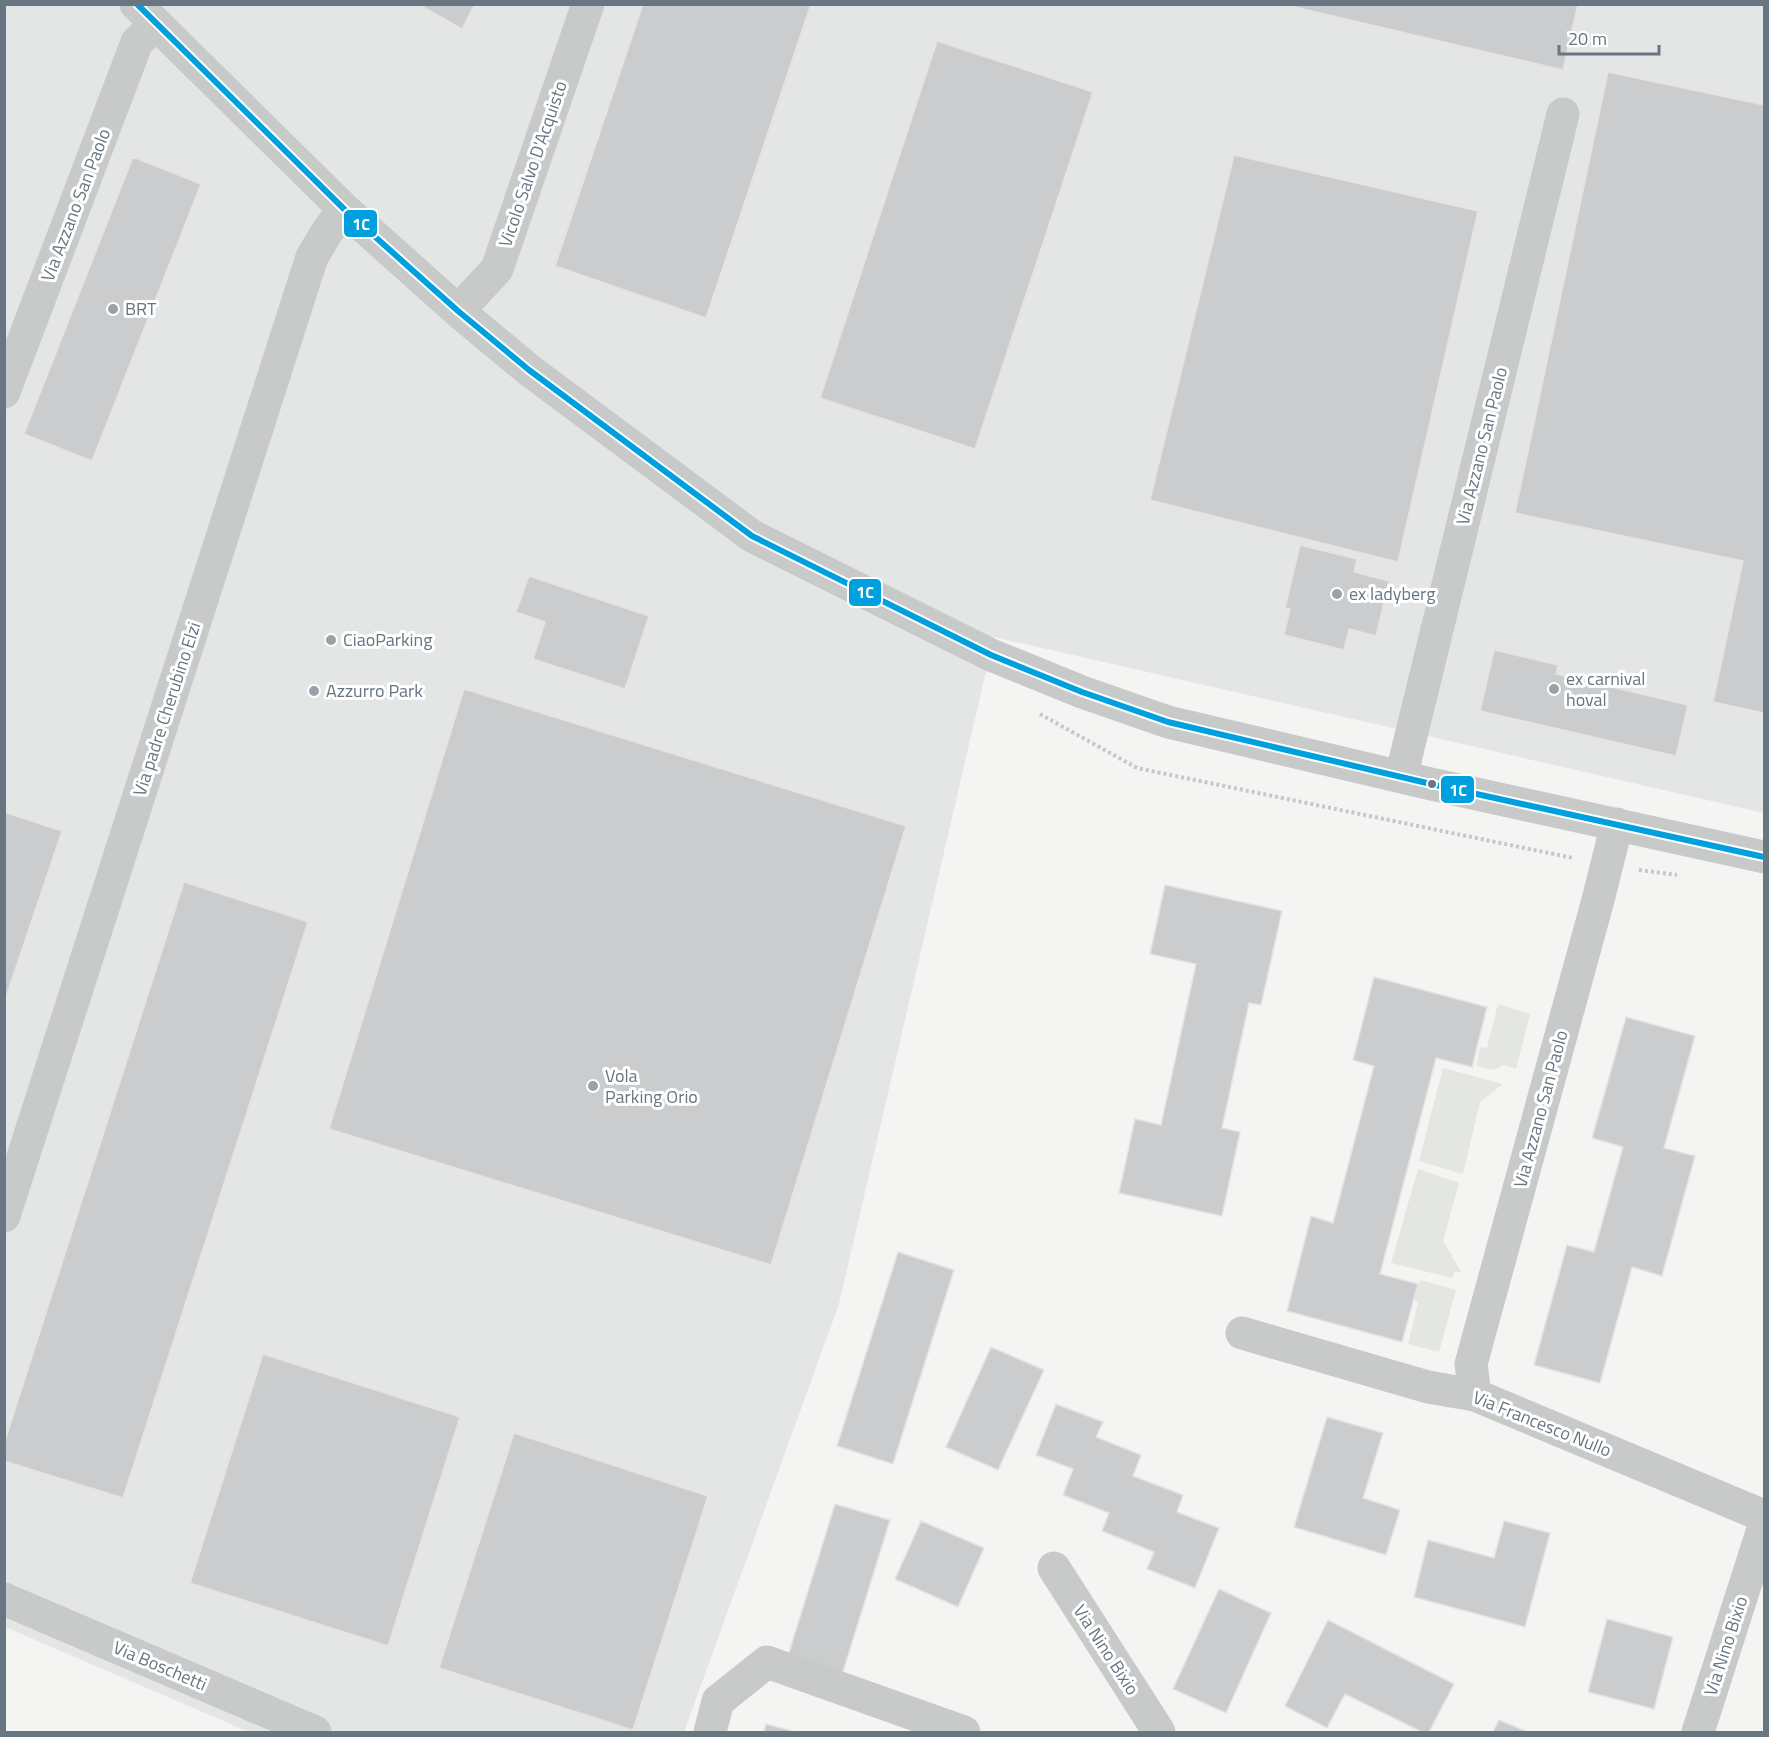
<svg xmlns="http://www.w3.org/2000/svg" width="1769" height="1737" font-family="'Titillium Web',sans-serif">
<style>
.built{fill:#e4e5e5}
.green{fill:#e4e6e1}
.building{fill:#cbcccd;stroke:#e3e3e2;stroke-width:1.5}
.lines{fill:none;stroke-linecap:round;stroke-linejoin:round}
.path{stroke:#c6c7c8;stroke-width:4;stroke-dasharray:3 3;stroke-linecap:butt}
.minor{stroke:#c8caca;stroke-width:33}
.bus-1-casing{stroke:#fff;stroke-width:10}
.bus-1{stroke:#00a0de;stroke-width:6}
.poi-dot{fill:#98a2a8;stroke:#fff;stroke-width:2}
.bus-dot{fill:#677680;stroke:#fff;stroke-width:2}
.labels{text-anchor:middle;stroke-width:6;stroke-linejoin:round;paint-order:stroke}
.street-label{font-size:18px;fill:#677680;stroke:#fff}
.poi-label{font-size:18px;fill:#677680;stroke:#fff;text-anchor:start}
.line-badge{stroke:#fff;stroke-width:2}
.badge-label{font-size:16px;text-anchor:middle;font-weight:bold;fill:#fff}
</style>
<rect width="100%" height="100%" fill="#f4f4f3"/>
<path class="built" d="M5,5H1764V813L994,637L839,1304L684,1732H249L5,1627Z"/>
<path class="green" d="M1498,1004L1530,1014L1516,1069L1504,1065L1494,1070L1477,1066L1480,1047L1487,1048Z
M1443,1068L1503,1084L1480,1102L1463,1174L1419,1161Z
M1418,1169L1459,1183L1443,1241L1462,1273L1455,1271L1452,1278L1391,1263Z
M1420,1280L1456,1290L1439,1352L1408,1344L1418,1303L1414,1300Z"/>
<path class="building" d="M418,4H475L462,29Z
M643,4H811L706,318L555,266Z
M1282,4H1578L1563,70Z
M937,41L1093,92L975,449L820,398Z
M1608,72L1764,105V713L1713,702L1743,561L1515,513Z
M1234,155L1478,211L1398,562L1150,500Z
M133,157L201,184L92,461L24,434Z
M1300,545L1357,559L1354,572L1389,581L1376,636L1349,629L1344,650L1284,635L1290,609L1285,608Z
M529,576L649,616L625,689L533,659L545,622L516,612Z
M1494,650L1558,665L1556,674L1688,705L1676,756L1480,711Z
M464,689L906,826L771,1265L329,1129Z
M4,812L62,831L4,1003Z
M184,882L308,922L123,1498L4,1461V1444Z
M1165,885L1282,911L1261,1005L1249,1003L1222,1128L1240,1132L1222,1216L1119,1193L1135,1119L1161,1125L1196,964L1150,954Z
M1374,977L1487,1007L1472,1067L1436,1058L1380,1274L1418,1284L1402,1342L1287,1311L1311,1216L1333,1223L1374,1066L1353,1060Z
M1626,1017L1695,1036L1664,1148L1695,1156L1662,1276L1632,1267L1600,1383L1534,1365L1567,1245L1594,1252L1623,1147L1592,1138Z
M898,1252L954,1270L893,1464L837,1446Z
M991,1347L1044,1370L998,1470L946,1447Z
M263,1354L460,1417L388,1646L190,1583Z
M1056,1404L1103,1422L1096,1437L1141,1455L1133,1476L1183,1495L1177,1512L1219,1528L1195,1588L1147,1569L1154,1552L1102,1531L1109,1513L1063,1495L1073,1469L1036,1455Z
M1327,1417L1383,1433L1363,1498L1400,1510L1386,1555L1294,1527Z
M514,1433L708,1496L633,1730L439,1668Z
M835,1504L890,1520L842,1675L787,1659Z
M921,1521L984,1548L958,1607L895,1579Z
M1504,1521L1550,1533L1525,1627L1414,1597L1428,1540L1494,1558Z
M1219,1589L1271,1613L1226,1713L1173,1689Z
M1607,1619L1673,1637L1654,1709L1588,1692Z
M1328,1620L1454,1684L1429,1732H1422L1345,1694L1327,1728L1285,1706Z
M1499,1720L1528,1732H1493Z
M766,1724L796,1732H764Z"/>
<g class="lines">
<path class="path" d="M1040,714L1137,768L1573,858
M1639,870L1677,875"/>
<path class="minor" d="M136,4L344,209L458,311L529,370L752,536L991,655L1082,692L1168,722L1431,784L1764,857
M458,311L497,269L588,4
M4,392L137,42L156,24
M1401,777L1563,114
M4,1216L312,257L327,232L344,209
M1242,1333L1428,1387L1475,1395L1764,1516
M1475,1395L1471,1364L1598,900L1617,824
M1054,1568L1159,1732
M4,1599L315,1732
M710,1732L718,1701L767,1662L964,1732
M1698,1732L1764,1526"/>
<defs>
<path id="bus-1" d="M137,4L344,209L458,311L529,370L752,536L991,655L1082,692L1168,722L1431,784L1764,857"/>
</defs>
<use href="#bus-1" class="bus-1-casing"/>
<use href="#bus-1" class="bus-1"/>
</g>
<g class="poi-dot">
<circle cx="113" cy="309" r="6"/>
<circle cx="1337" cy="594" r="6"/>
<circle cx="331" cy="640" r="6"/>
<circle cx="1554" cy="689" r="6"/>
<circle cx="314" cy="691" r="6"/>
<circle cx="593" cy="1086" r="6"/>
</g>
<circle class="bus-dot" cx="1432" cy="784" r="5"/>
<g class="labels">
<g class="street-label">
<text transform="translate(533 164) rotate(-71)" y="6">Vicolo Salvo D'Acquisto</text>
<text transform="translate(76 205) rotate(-69)" y="6">Via Azzano San Paolo</text>
<text transform="translate(1482 446) rotate(-76)" y="6">Via Azzano San Paolo</text>
<text transform="translate(167 709) rotate(-72)" y="6">Via padre Cherubino Elzi</text>
<text transform="translate(1541 1109) rotate(-75)" y="6">Via Azzano San Paolo</text>
<text transform="translate(1542 1424) rotate(22)" y="6">Via Francesco Nullo</text>
<text transform="translate(1726 1646) rotate(-72)" y="6">Via Nino Bixio</text>
<text transform="translate(1106 1650) rotate(57)" y="6">Via Nino Bixio</text>
<text transform="translate(160 1666) rotate(23)" y="6">Via Boschetti</text>
</g>
<g class="poi-label">
<text x="125" y="315">BRT</text>
<text x="1349" y="600">ex ladyberg</text>
<text x="343" y="646">CiaoParking</text>
<text x="1566" y="685">ex carnival<tspan x="1566" dy="21">hoval</tspan></text>
<text x="326" y="697">Azzurro Park</text>
<text x="605" y="1082">Vola<tspan x="605" dy="21">Parking Orio</tspan></text>
</g>
</g>
<g class="line-badge">
<rect x="343" y="209" width="35" height="29" rx="6" fill="#00a0de"/>
<rect x="848" y="578" width="34" height="29" rx="6" fill="#00a0de"/>
<rect x="1440" y="775" width="35" height="29" rx="6" fill="#00a0de"/>
</g>
<g class="badge-label">
<text x="361" y="230">1C</text>
<text x="865" y="598">1C</text>
<text x="1458" y="796">1C</text>
</g>
<rect width="1769" height="1737" fill="none" stroke="#677680" stroke-width="12"/>
<path d="M1559 45v9h100v-9" fill="none" stroke="#677680" stroke-width="3"/>
<text x="1568" y="45" font-size="18" fill="#677680" stroke="#ffffff" stroke-width="4.5" paint-order="stroke">20 m</text>
</svg>
